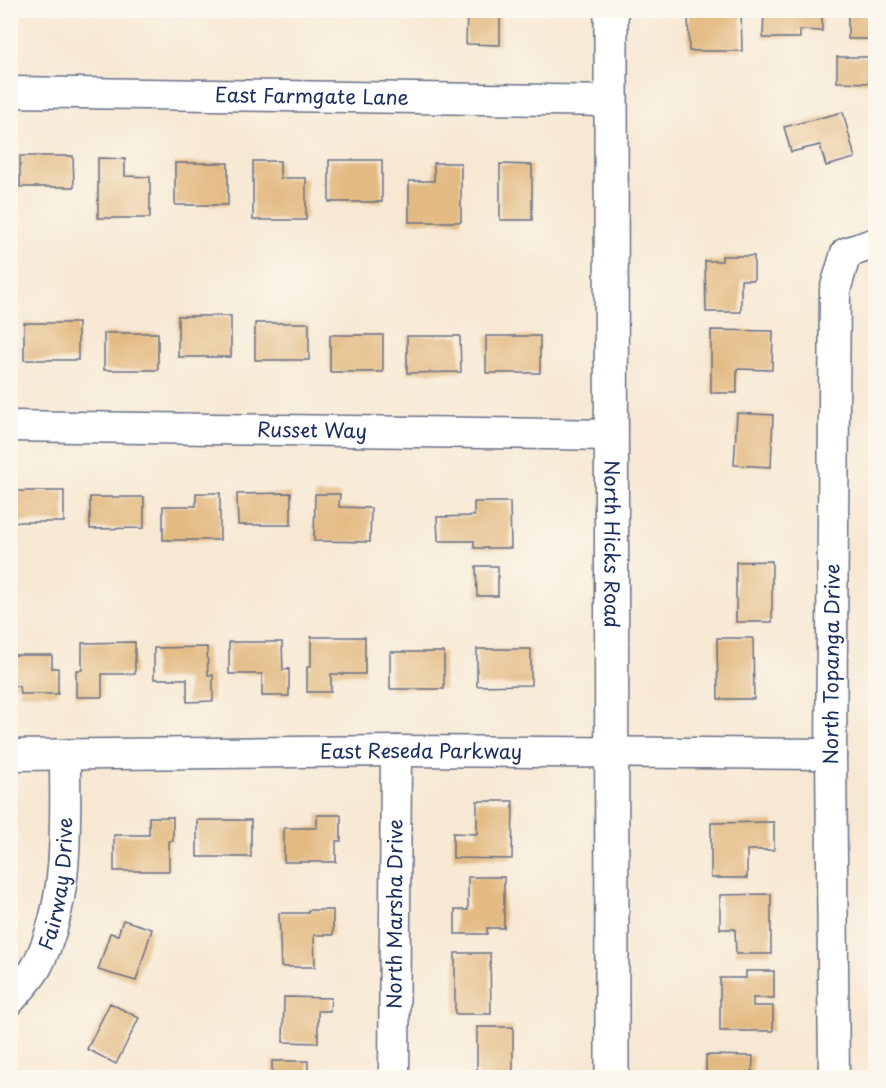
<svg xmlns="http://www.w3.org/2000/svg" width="886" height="1088" font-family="'Playpen Sans',sans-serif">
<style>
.building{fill:#e3ba82}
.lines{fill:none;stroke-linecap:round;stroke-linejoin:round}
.minor-casing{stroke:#687087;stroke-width:33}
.major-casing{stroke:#687087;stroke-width:36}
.minor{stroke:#fff;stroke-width:30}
.major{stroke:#fff;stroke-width:33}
.labels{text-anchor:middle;stroke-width:4.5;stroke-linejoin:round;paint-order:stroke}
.street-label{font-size:20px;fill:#1b2f5e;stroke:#fbf7ec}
</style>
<rect width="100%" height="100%" fill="#fbf7ec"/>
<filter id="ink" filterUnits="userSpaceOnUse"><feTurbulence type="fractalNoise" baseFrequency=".0167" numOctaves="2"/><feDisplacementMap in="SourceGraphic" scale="12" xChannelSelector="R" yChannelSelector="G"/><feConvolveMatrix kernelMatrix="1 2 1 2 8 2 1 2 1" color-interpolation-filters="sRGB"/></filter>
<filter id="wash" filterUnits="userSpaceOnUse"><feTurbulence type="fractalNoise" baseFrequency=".008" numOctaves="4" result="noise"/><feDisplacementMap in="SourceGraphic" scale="24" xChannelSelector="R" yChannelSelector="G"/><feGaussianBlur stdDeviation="1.35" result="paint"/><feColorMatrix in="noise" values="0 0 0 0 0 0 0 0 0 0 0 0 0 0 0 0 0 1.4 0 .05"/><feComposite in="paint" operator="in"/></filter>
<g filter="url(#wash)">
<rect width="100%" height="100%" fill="#f7e8d3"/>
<g id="blocks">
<path class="building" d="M467,10H500V45L466,44Z
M688,10H741L742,51H689Z
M764,10H822V31L800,30V38H763Z
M848,10H876V39H848Z
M837,57H870L869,83L837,82Z
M843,112L855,158L826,166L820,145L791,152L784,127Z
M20,156H73L74,187H20Z
M98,158L125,159V176L150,177V218H98Z
M329,160H382V202H329Z
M253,161H280V178H306V220H253Z
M175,163H228V205H175Z
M434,163H461V222H409V181H434Z
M500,164L532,165V220H500Z
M722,256H754V280H741V312H706L705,261H722Z
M178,316H231V357H178Z
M24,323H78V360H24Z
M255,323H309V360H255Z
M711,330L773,331L772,370L737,369V393H711Z
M104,333H158V370H104Z
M330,335H383V372H330Z
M407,336H460L461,372L407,373Z
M486,336H540V373H486Z
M737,413L773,415L771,467L734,465Z
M11,491H64V522H11Z
M196,493H220V540H163V506H196Z
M291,493V525H238L237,494Z
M315,494H340L339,507L371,508L370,542L314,541Z
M90,497H144V528L90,529Z
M474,502H510L511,548H474V541H438L437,517L474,516Z
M772,561V622H736V562Z
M476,566H498V596H477Z
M311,637H365V674H331V692H307V667H311Z
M717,638H753L754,699H718Z
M135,642V674H102V697H76V670H82V643Z
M229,642H282L283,670L289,669V696H262V674H229Z
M207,647L208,675H213V701L187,702V679H154V648Z
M477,649H531V685L477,686Z
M390,652H444V689H390Z
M10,655H52V668H58V694H20L19,686H10Z
M477,801H513L512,859L453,858V833L477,834Z
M317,815H341V841H336V862H284V828H317Z
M149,817H173V841H169V871H114V835H149Z
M197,820H251V857H197Z
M774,822V850H747V878H711V823Z
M468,877H504V928H487V934H455V910H468Z
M771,894V954H736L735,929H720V895Z
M308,910H333V935H314L315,967H281L279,913H308Z
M123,920L152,929L136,981L98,970L110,933L118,935Z
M455,953H490L491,1014H455Z
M746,971H774V998H753V1006H773V1031H720V978H746Z
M284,997L331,998L330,1011H318V1043L283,1042Z
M110,1003L139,1018L116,1064L87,1049Z
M477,1027H513V1078H477Z
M706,1055L753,1056L752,1078H719V1073H706Z
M272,1061H308V1078H272Z"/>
</g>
</g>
<g filter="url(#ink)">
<use href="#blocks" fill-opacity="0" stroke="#687087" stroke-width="1.5"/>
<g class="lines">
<defs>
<g id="minor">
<path id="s1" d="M10,92L612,101"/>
<path id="s2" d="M10,426L612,435"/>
<path id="s3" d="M10,755L396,751L831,754"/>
<path id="s4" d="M10,1000C19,989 32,977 38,964C70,899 65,826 65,756"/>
<path id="s5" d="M394,1078L396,751"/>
<path id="s6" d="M834,1078L831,754L835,290L846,253L876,243"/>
</g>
<g id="major">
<path id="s7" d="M611,10L612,1078"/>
</g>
</defs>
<use href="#minor" class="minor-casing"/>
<use href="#major" class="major-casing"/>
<use href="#minor" class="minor"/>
<use href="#major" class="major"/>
</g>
</g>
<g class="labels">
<g class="street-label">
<text dy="7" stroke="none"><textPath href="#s1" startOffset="302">East Farmgate Lane</textPath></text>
<text dy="7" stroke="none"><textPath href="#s2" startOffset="302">Russet Way</textPath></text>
<text dy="7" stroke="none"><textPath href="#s7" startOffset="534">North Hicks Road</textPath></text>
<text dy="7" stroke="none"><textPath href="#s6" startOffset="414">North Topanga Drive</textPath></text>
<text dy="7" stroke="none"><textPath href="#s3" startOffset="411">East Reseda Parkway</textPath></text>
<text dy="7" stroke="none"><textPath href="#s4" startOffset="129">Fairway Drive</textPath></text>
<text dy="7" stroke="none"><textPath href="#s5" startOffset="164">North Marsha Drive</textPath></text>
</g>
</g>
<rect width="886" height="1088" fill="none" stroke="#fbf7ec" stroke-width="36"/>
</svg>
